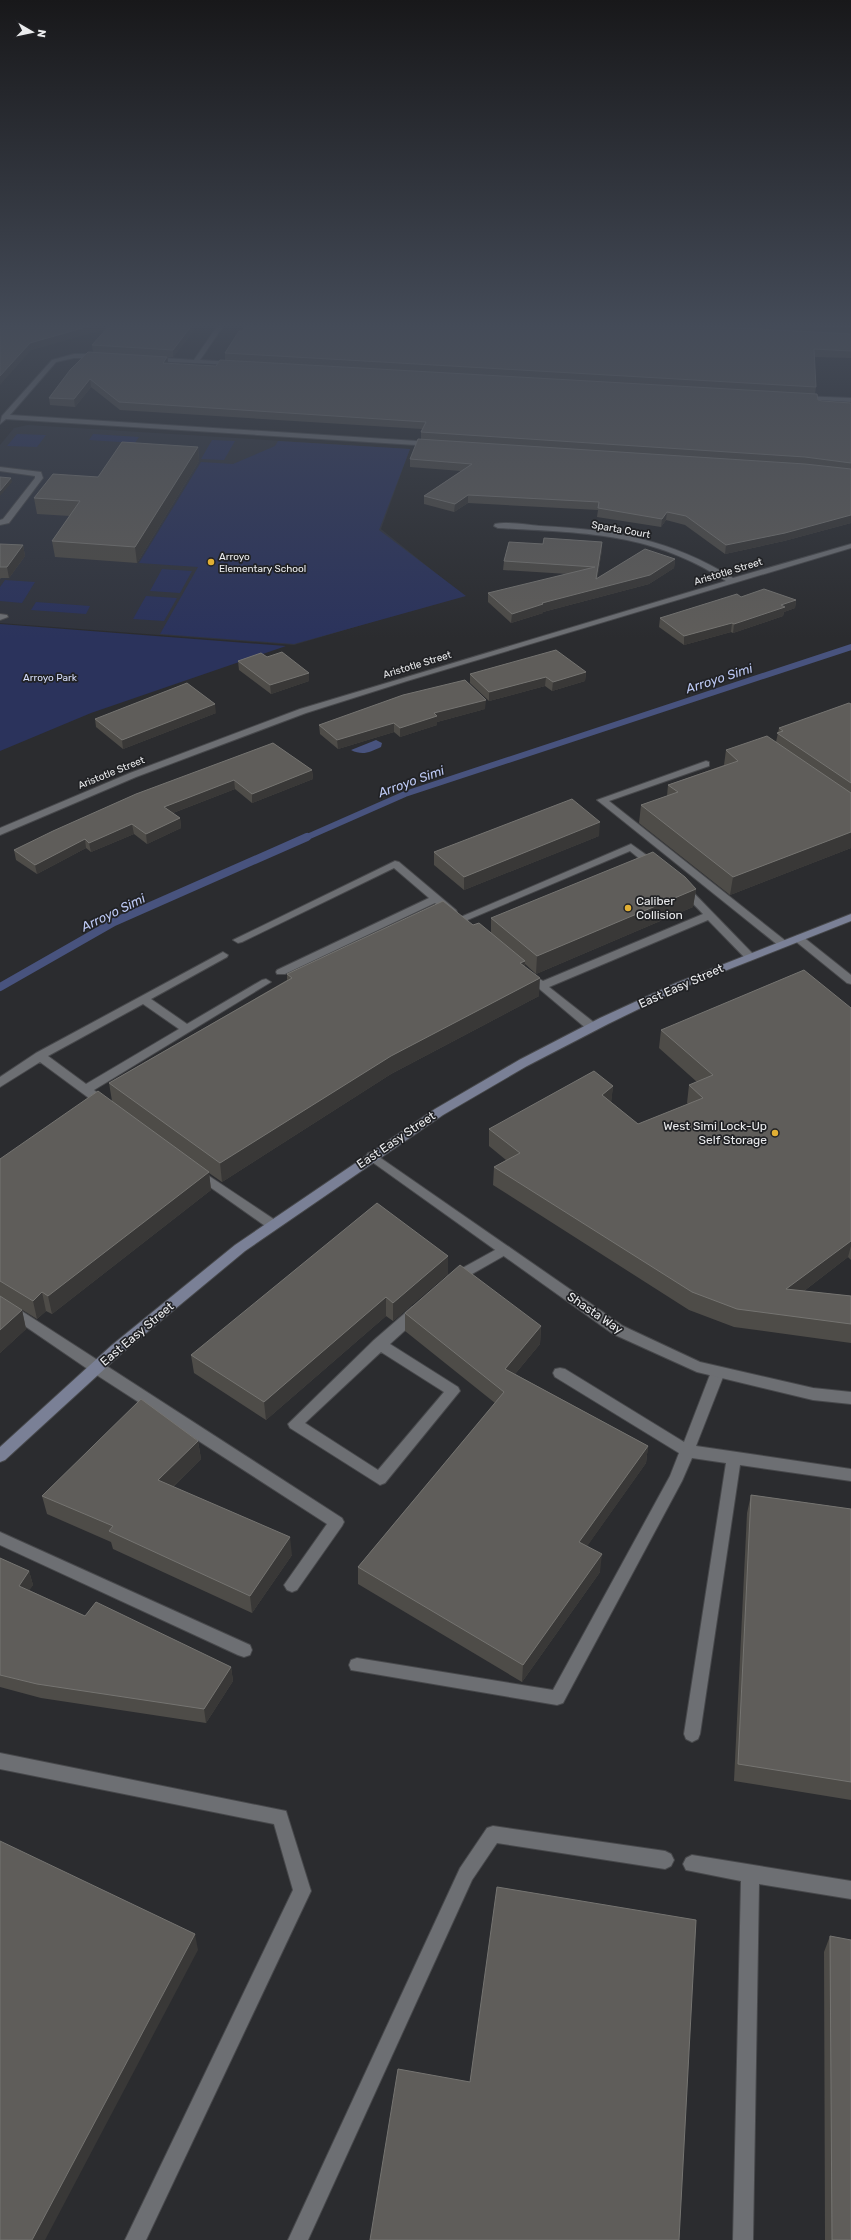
<svg xmlns="http://www.w3.org/2000/svg" width="851" height="2240" font-family="Rubik,sans-serif">
<style>
.built{fill:#31343d}
.green{fill:#2b335c}
.water{fill:#48537e}
.lines{fill:none;stroke-linecap:round;stroke-linejoin:round}
.stream-far1{stroke:#48537e;stroke-width:6}
.stream{stroke:#48537e;stroke-width:8}
.lane-casing{stroke:#47484b;stroke-width:2}
.street-casing{stroke:#47484b;stroke-width:2}
.secondary-casing{stroke:#47484b;stroke-width:2}
.lane{fill:#6d6f73;fill-rule:evenodd}
.street{fill:#6d6f73;fill-rule:evenodd}
.secondary{fill:#7a8096;fill-rule:evenodd}
.wall{fill:#4e4c48}
.shaded-wall{fill:#393837}
.building{fill:#5f5d5a;stroke:#757471}
.poi-dot{fill:#e1af34;stroke:#212225;stroke-width:1.5}
.labels{text-anchor:middle;stroke-width:3.5;stroke-linejoin:round;paint-order:stroke}
.far-street-label{font-size:10px;fill:#ebecee;stroke:#212225}
.far-poi-label{font-size:10px;fill:#ebecee;stroke:#212225;text-anchor:start}
.far-park-label{font-size:10px;fill:#d5ddfa;stroke:#212225}
.poi-label{font-size:12px;fill:#ebecee;stroke:#212225;text-anchor:start}
.street-label{font-size:12px;fill:#ebecee;stroke:#212225}
.water-label{font-size:13px;font-style:italic;fill:#bcc8f3;stroke:#212225}
</style>
<rect width="100%" height="100%" fill="#2b2c2f"/>
<path class="built" d="M28,425L410,449L381,529L463,595L294,645L0,623V445L14,428Z"/>
<path class="green" d="M17,434L46,435L37,447L7,446Z
M93,434L139,437L135,443L89,440Z
M212,440L235,441L224,460L201,459Z
M278,441L410,449L379,530L466,596L294,644L160,634L198,567L139,563L201,462L233,464L275,446Z
M162,569L192,571L180,593L150,591Z
M5,580L35,582L22,603L0,601V587Z
M146,596L177,598L164,621L133,619Z
M36,602L90,606L86,614L31,610Z
M0,624L286,646L91,713L0,751Z"/>
<path class="water" d="M376,740L382,743L381,747C370,752 363,756 351,750Z"/>
<g class="lines">
<path class="stream-far1" d="M305,838L405,794L851,647"/>
<path class="stream" d="M0,987L114,922L307,837"/>
<defs>
<path id="lane" d="M0,467L41,472L43,478L9,523L0,525V520L3,519L35,478V476L0,471Z
M0,614L7,615L8,617L0,620Z
M706,761L709,762V766L609,801L787,942L788,944L787,946H779L597,800Z
M631,844L659,864V868H651L630,851L465,921H457L456,919Z
M395,861L399,862L456,910L457,912L456,914H448L435,903L285,974H277L276,972L277,970L429,898L394,868L242,942L238,943L233,940Z
M683,885L687,886L754,955L755,957L754,959H746L708,920L549,987L596,1024L598,1027L596,1030H588L523,975L528,972L543,981L703,914L678,888Z
M798,935L802,936L851,975V984L847,983L794,940L793,938Z
M223,952L228,955L227,957L151,999L187,1024L262,980L266,979L271,982L94,1090L111,1104L109,1107H101L40,1062L0,1087V1077L36,1053ZM143,1004L179,1029L86,1084L48,1056Z
M197,1168L278,1222L279,1225L278,1228H268L193,1175L191,1172L193,1169Z
M504,1245L509,1247L510,1250L509,1253L458,1282H448L446,1279L448,1276Z
M0,1297L342,1518L344,1522L342,1526L297,1590L292,1592L287,1590L284,1585L327,1524L92,1372L0,1309Z
M417,1306L422,1307L424,1311L422,1315L390,1344L458,1387L460,1391L385,1483L380,1485L290,1428L288,1424L374,1340L412,1307ZM381,1352L444,1392L378,1470L305,1423Z
M718,1367L723,1368L725,1372L696,1446L851,1469V1481L740,1465L700,1734L698,1739L692,1742L686,1739L684,1734L726,1463L692,1458L682,1481L563,1703L557,1705L351,1670L349,1665L351,1660L357,1658L553,1690L670,1476L679,1453L555,1377L553,1373L555,1369L560,1368L565,1369L684,1442L711,1372L713,1368Z
M0,1532L250,1645L252,1650L250,1655L244,1657L238,1655L0,1545Z
M0,1753L286,1811L311,1891L146,2240H125L293,1890L274,1824L0,1769Z
M493,1826L665,1851L671,1854L674,1860L671,1866L665,1869L497,1843L472,1880L308,2240H288L460,1868L487,1828Z
M692,1855L851,1881V1899L759,1884L753,2240H733L741,1881L686,1870L683,1864L686,1858Z"/>
<path id="street" d="M218,325H224L200,360L233,362L235,363V365L151,361L148,359L151,357L194,360Z
M74,354H101L104,356L101,358H74L56,362L10,415L432,442L436,444L432,446L6,419L0,424L2,416L52,360Z
M800,396L851,398V402L802,399L799,397Z
M495,524C509,521 527,525 541,526C615,530 670,539 733,578L851,544V548L407,681L306,713L136,777L0,835V828L130,773L300,709L726,581C650,532 585,533 498,528L494,526Z
M372,1152L623,1326L700,1362L813,1388L851,1392V1404L813,1400L697,1372L613,1334L368,1159L366,1156L368,1153Z"/>
<path id="secondary" d="M851,914V921L684,987L608,1024L527,1066L443,1115L245,1251L122,1353L5,1460L0,1462V1447L112,1345L235,1245L435,1109L519,1060L600,1018L676,983Z"/>
</defs>
<use href="#lane" class="lane-casing"/>
<use href="#street" class="street-casing"/>
<use href="#secondary" class="secondary-casing"/>
<use href="#lane" class="lane"/>
<use href="#street" class="street"/>
<use href="#secondary" class="secondary"/>
</g>
<path class="wall" d="M0,325H198L173,357H168V363L216,366L225,360V353L242,331L246,325H851V358L814,357L816,387L815,394L818,400L822,401L851,403V523L784,541L725,554L685,525L666,520L661,527L597,517L598,510L468,503L454,512L424,504V496L461,471L410,467V459L421,439V432L422,429L120,410L91,387L75,407L50,405L49,398L93,352L92,345L107,328L31,350Z
M198,447L199,461L137,563L55,557L52,541L70,516L37,514L34,498L98,477Z
M602,542V550L597,579L675,559L674,568L649,584L543,612V613L511,623L488,602V593L568,574L503,570L504,561L543,544Z
M0,544L23,545L25,556L9,578H1L0,579Z
M741,597L796,600L795,608L784,612L783,616L733,633L731,632L684,645L659,627L660,618Z
M267,657L309,681L271,694L239,670L238,661Z
M586,672L585,681L552,691L545,686L489,701L470,683V674Z
M851,704V848L730,895L639,823L641,805L667,796L668,785L724,765L726,750L776,742L779,728Z
M485,709L437,722V725L400,737L394,732L338,749L320,734L319,725Z
M216,713L123,749L96,727L95,719Z
M273,743L312,770L313,779L252,803L235,789L173,813L180,818L181,828L147,844L134,834L91,852L86,848L37,874L16,860L14,850Z
M599,836L464,890L434,865V852Z
M696,889L693,907L536,974L525,964V967L539,996L391,1074L222,1182L209,1173L211,1190L52,1314L46,1311L37,1319L16,1306L22,1310L26,1329L0,1353V1159L112,1101L109,1083L287,980V974L473,925L491,932V918Z
M851,1008V1260L848,1257L804,1291L851,1296V1343L734,1327L689,1310L493,1185L494,1167L506,1160L489,1146V1129L613,1086L611,1102L638,1124L688,1104L687,1103L689,1085L697,1082L659,1048L661,1030Z
M448,1256V1274L393,1321L386,1316L266,1420L194,1373L191,1355Z
M405,1313L541,1326L540,1344L515,1374L648,1446L646,1463L587,1546L600,1572L522,1682L358,1584V1567L495,1403L405,1331Z
M198,1441L201,1459L173,1487L292,1555L252,1613L113,1549L111,1542L47,1514L42,1496Z
M751,1495L851,1509V1800L734,1781L747,1513Z
M0,1558L29,1571L33,1585L29,1590L85,1616L231,1667L233,1681L206,1723L41,1698L0,1687Z
M830,1936L851,2240H825L824,1952Z"/>
<path class="shaded-wall" d="M93,325H116V326L31,350L0,385V376L30,343Z
M192,325H198L173,357V350Z
M167,357L168,364L163,363Z
M90,379L91,387L75,407L74,399Z
M198,447L199,461L137,563L135,547Z
M11,478L12,482L0,496V491Z
M468,495V503L454,512L455,504Z
M667,512L666,520L661,527L662,519Z
M851,515V523L784,541L725,554L726,545Z
M602,542V550L596,588V579Z
M23,545L25,556L9,578L7,567Z
M675,559L674,568L649,584L543,612V613L511,623L512,614Z
M796,600L795,608L784,612L783,616L733,633L734,624L781,605Z
M732,623L731,632L684,645V636Z
M586,672L585,681L552,691L553,682Z
M309,673V681L271,694L270,685Z
M546,677L545,686L489,701V692Z
M486,700L485,709L437,722V725L400,737V728L434,713Z
M215,704L216,713L123,749L122,740Z
M394,723V732L338,749L337,740Z
M312,770L313,779L252,803V794Z
M234,780L235,789L165,816L164,807Z
M180,818L181,828L147,844L146,834Z
M600,822L599,836L464,890V877Z
M132,824L134,834L91,852L89,843Z
M851,832V848L730,895L733,877Z
M85,839L86,848L37,874L35,865Z
M696,889L693,907L536,974L537,956Z
M525,961L524,979L520,963Z
M540,978L539,996L391,1074L222,1182L220,1163L391,1056Z
M613,1086L611,1104L602,1095Z
M209,1172L211,1190L52,1314L48,1296Z
M851,1241V1246L848,1257L783,1307L786,1289Z
M448,1256V1274L393,1321V1303Z
M42,1292L46,1311L37,1319L33,1301Z
M386,1297V1316L266,1420L264,1402Z
M22,1310L26,1329L0,1353V1330Z
M541,1326L540,1344L504,1387L505,1369Z
M198,1441L201,1459L161,1498L158,1480Z
M648,1446L646,1463L578,1559L579,1542Z
M290,1537L292,1555L252,1613L250,1596Z
M602,1554L600,1572L522,1682L523,1665Z
M29,1571L33,1585L23,1599L19,1586Z
M231,1667L233,1681L206,1723L204,1709Z
M195,1934L198,1950L45,2240H32Z"/>
<path class="building" d="M0,325H93L30,343L0,376Z
M110,325H192L173,350L92,345Z
M246,325H680L851,334V351L814,349L816,387L225,353L239,331H242Z
M798,325H851V327Z
M88,352L167,357L163,363L216,366L220,360L817,394L818,400L822,401L851,403V463L805,457L421,432L426,422L119,402L90,379L74,399L49,398L70,370Z
M418,439L805,464L851,469V515L785,533L726,545L686,516L667,512L662,519L598,508L599,502L468,495L455,504L424,496L472,464L410,459Z
M122,442L198,447L135,547L52,541L80,501L34,498L53,474L98,477Z
M0,477L11,478L0,491Z
M544,538L602,542L596,579L645,549L675,559L650,575L542,603L543,604L512,614L488,593L595,567L504,561L509,542L543,544Z
M0,544L23,545L7,567H0Z
M764,589L796,600L781,605L785,607L734,624L732,623L684,636L660,618L737,594L741,597Z
M556,650L586,672L553,682L546,677L489,692L470,674Z
M282,652L309,673L270,685L238,661L261,653L267,657Z
M465,680L486,700L434,713L437,716L400,728L394,723L337,740L319,725L403,695Z
M187,683L215,704L122,740L95,719Z
M849,703L851,704V783L777,733L783,731L779,728Z
M767,736L851,793V832L733,877L641,805L678,792L668,785L738,761L726,750Z
M273,743L312,770L252,794L234,780L164,807L180,818L146,834L132,824L89,843L85,839L35,865L14,850L53,831L136,794Z
M572,799L600,822L464,877L434,852Z
M653,852L685,877L696,889L537,956L491,918Z
M443,901L473,925L479,923L525,961L520,963L540,978L391,1056L220,1163L109,1083L292,978L287,974Z
M804,970L851,1008V1241L786,1289L851,1296V1324L737,1309L692,1292L494,1167L520,1153L489,1129L594,1071L613,1086L602,1095L638,1124L703,1098L689,1085L713,1075L661,1030Z
M98,1091L209,1172L48,1296L42,1292L33,1301L0,1281V1159Z
M377,1203L448,1256L393,1303L386,1297L264,1402L191,1355Z
M460,1265L541,1326L505,1369L648,1446L579,1542L602,1554L523,1665L358,1567L504,1392L405,1313Z
M0,1296L22,1310L0,1330Z
M141,1399L198,1441L158,1480L290,1537L250,1596L109,1531L113,1526L42,1496Z
M751,1495L851,1509V1782L738,1764Z
M0,1558L29,1571L19,1586L85,1616L96,1602L231,1667L204,1709L37,1684L0,1675Z
M0,1841L195,1934L32,2240H0Z
M497,1887L696,1920L679,2240H370L398,2069L470,2082Z
M830,1936L851,1940V2240H832Z"/>
<linearGradient id="sky" x2="0" y2="1"><stop stop-color="#18181a"/><stop offset="0.51" stop-color="#444b58"/><stop offset="1" stop-color="#444b58" stop-opacity="0"/></linearGradient>
<rect width="851" height="638" fill="url(#sky)"/>
<g class="poi-dot">
<circle cx="211" cy="562" r="4"/>
<circle cx="628" cy="908" r="4"/>
<circle cx="775" cy="1133" r="4"/>
</g>
<g class="labels">
<g class="far-street-label">
<text transform="translate(621 529) rotate(10)" y="4">Sparta Court</text>
<text transform="translate(728 571) rotate(-17)" y="4">Aristotle Street</text>
<text transform="translate(417 664) rotate(-17)" y="4">Aristotle Street</text>
<text transform="translate(111 772) rotate(-22)" y="4">Aristotle Street</text>
</g>
<g class="far-poi-label">
<text x="219" y="560">Arroyo<tspan x="219" dy="12">Elementary School</tspan></text>
</g>
<g class="far-park-label">
<text x="50" y="681">Arroyo Park</text>
</g>
<g class="poi-label">
<text x="636" y="905">Caliber<tspan x="636" dy="14">Collision</tspan></text>
<text x="767" y="1130" text-anchor="end">West Simi Lock-Up<tspan x="767" dy="14">Self Storage</tspan></text>
</g>
<g class="street-label">
<text transform="translate(681 986) rotate(-24)" y="4">East Easy Street</text>
<text transform="translate(396 1140) rotate(-34)" y="4">East Easy Street</text>
<text transform="translate(595 1313) rotate(34)" y="4">Shasta Way</text>
<text transform="translate(137 1334) rotate(-40)" y="4">East Easy Street</text>
</g>
<g class="water-label">
<text transform="translate(719 678) rotate(-18)" y="5">Arroyo Simi</text>
<text transform="translate(411 781) rotate(-20)" y="5">Arroyo Simi</text>
<text transform="translate(113 912) rotate(-26)" y="5">Arroyo Simi</text>
</g>
</g>
<g transform="translate(32 32) rotate(99)" stroke="#212225" stroke-width="3" paint-order="stroke">
<path d="M0-3L7 15L0 10L-7 15Z" fill="#ebecee"/>
<text y="-6" font-size="11" font-weight="bold" text-anchor="middle" fill="#ebecee">N</text>
</g>
</svg>
